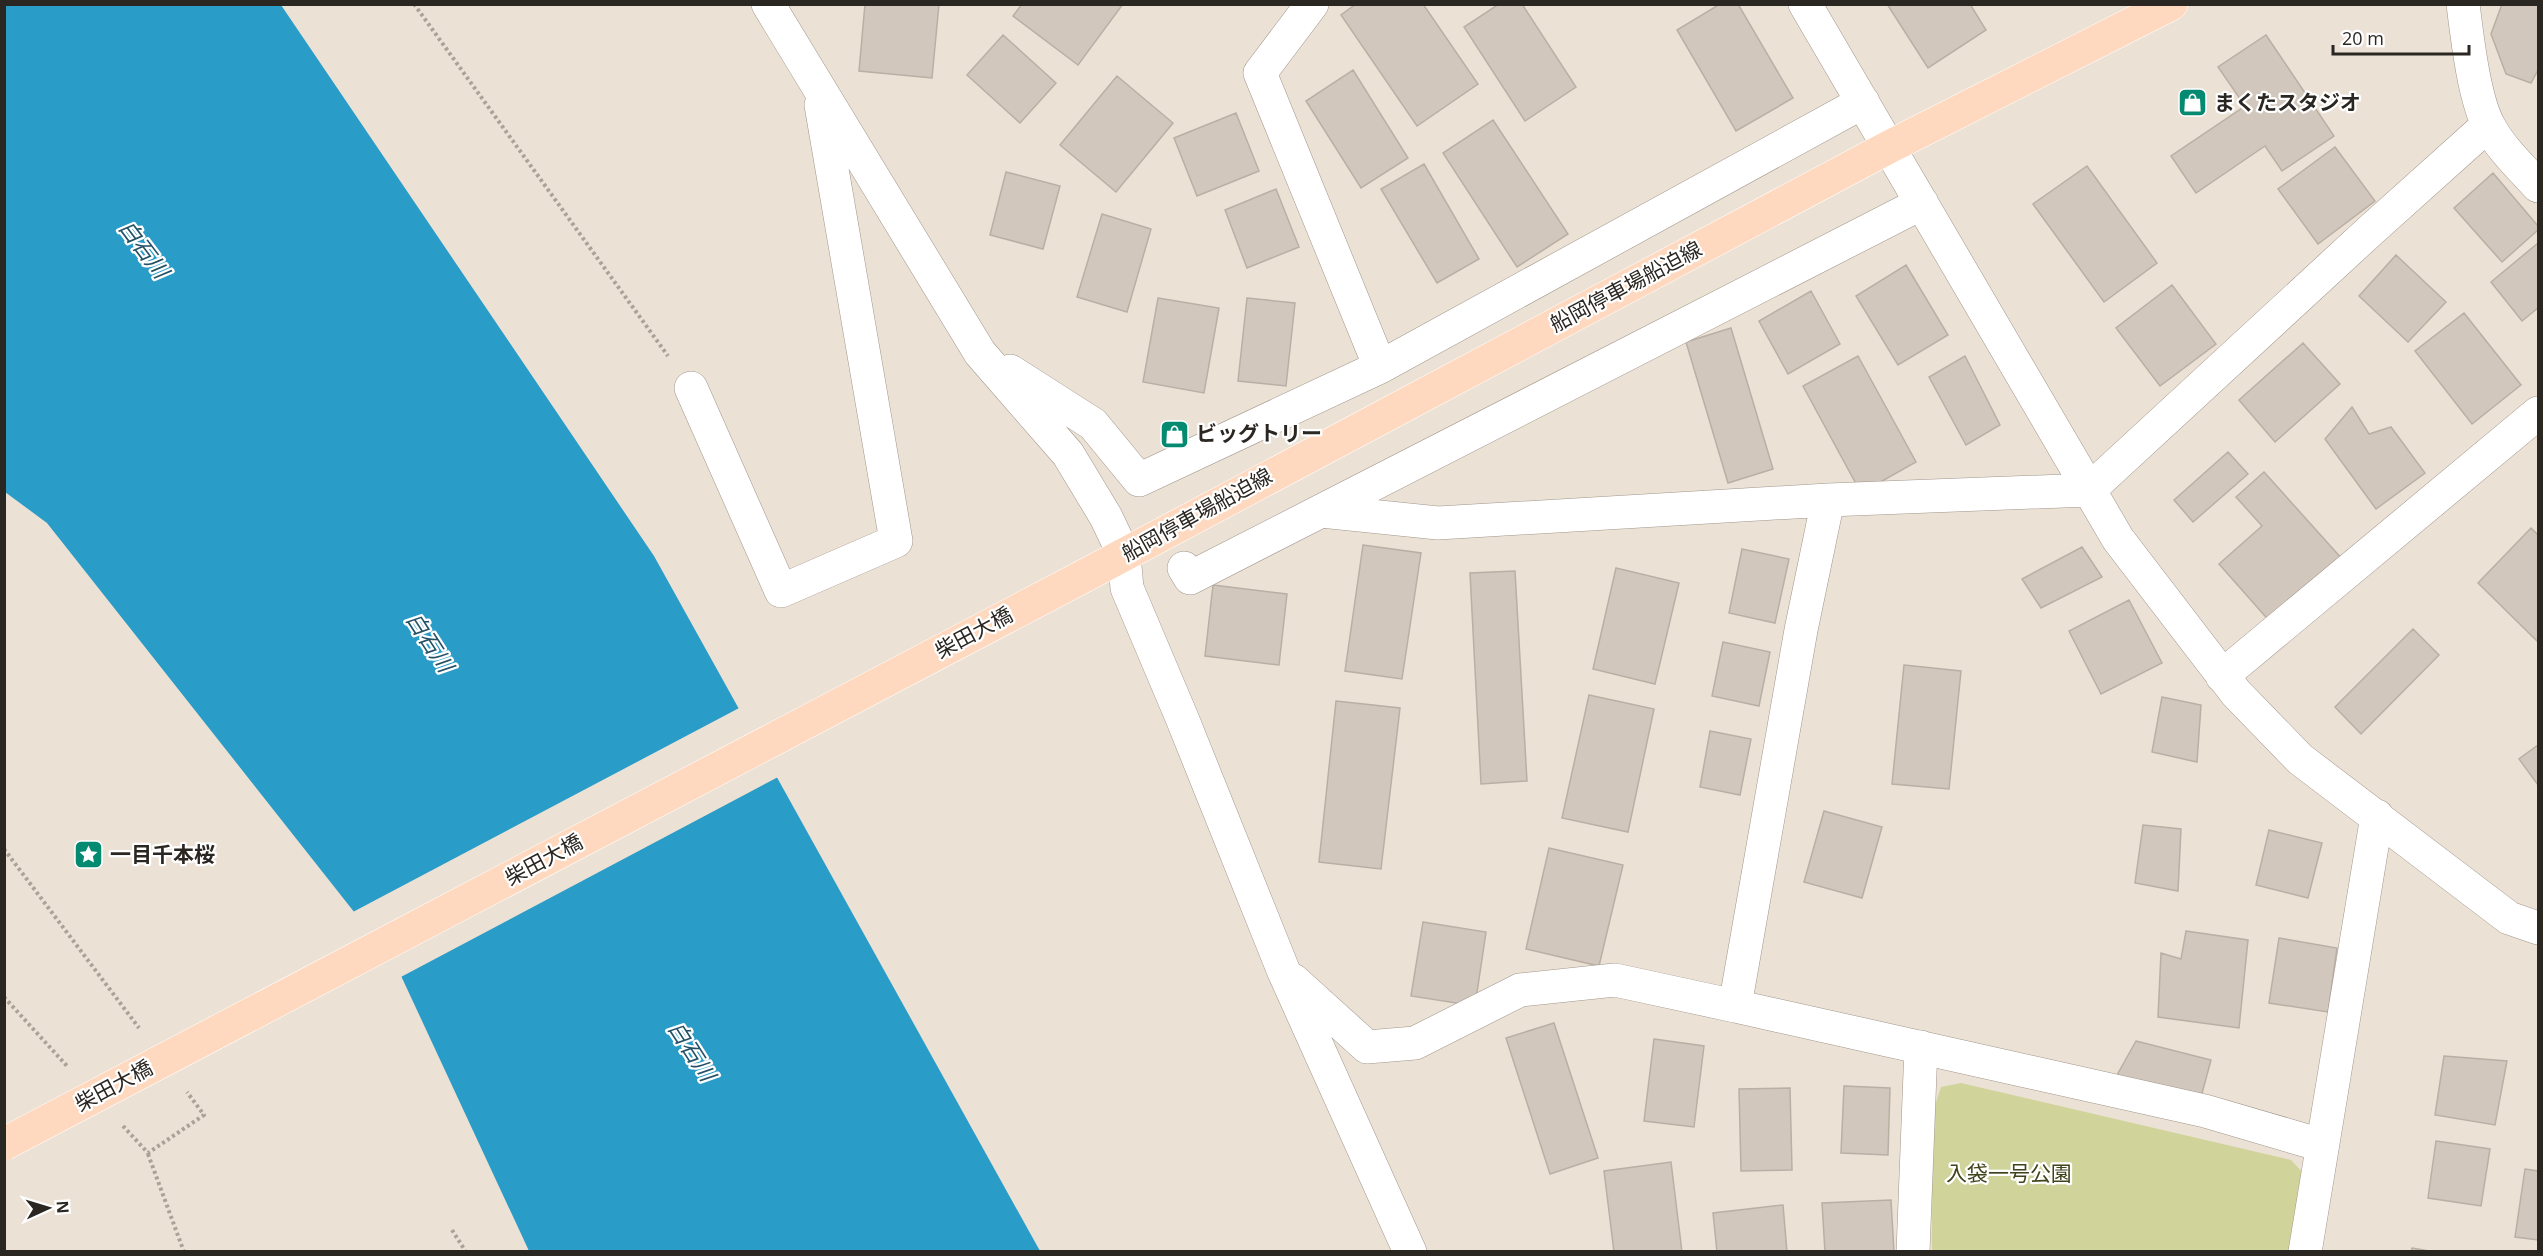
<svg xmlns="http://www.w3.org/2000/svg" width="2543" height="1256" font-family="'Open Sans','Noto Sans JP',sans-serif">
<style>
.green{fill:#d0d49a}
.water{fill:#299cc8}
.pier{fill:#ece1d5}
.building{fill:#d2c7bc;stroke:#baafa4;stroke-width:1.5}
.lines{fill:none;stroke-linecap:round;stroke-linejoin:round}
.minor-casing{stroke:#a1968b;stroke-width:34}
.major-casing{stroke:#fff;stroke-width:34}
.path{stroke:#aaa298;stroke-width:4;stroke-dasharray:3 3;stroke-linecap:butt}
.minor{stroke:#fff;stroke-width:33}
.major{stroke:#ffd9bf;stroke-width:33}
.major-bridge-casing{stroke:#fff;stroke-width:34;stroke-linecap:butt}
.major-bridge{stroke:#ffd9bf;stroke-width:33}
.labels{text-anchor:middle;stroke-width:4.5;stroke-linejoin:round;paint-order:stroke}
.poi-label{font-size:21px;font-weight:bold;fill:#2a2621;stroke:#fff;text-anchor:start}
.street-label{font-size:21px;fill:#2a2621;stroke:#fff}
.park-label{font-size:21px;fill:#41431b;stroke:#fff}
.water-label{font-size:22px;font-style:italic;fill:#245165;stroke:#fff}
</style>
<rect width="100%" height="100%" fill="#ece1d5"/>
<path class="green" d="M1961,1083L2291,1160L2305,1175L2294,1251H1932L1931,1117L1941,1087Z"/>
<path class="water" d="M5,5H281L654,556L1040,1251H529L396,965L47,523L5,492Z"/>
<path class="pier" d="M741,707L780,776L399,978L393,966L351,913Z"/>
<path class="building" d="M865,4H939L932,78L859,71Z
M1022,4H1123L1078,65L1013,16Z
M1356,4H1423L1478,84L1417,126L1341,15Z
M1499,4H1522L1576,87L1525,121L1464,27Z
M1720,4H1738L1793,98L1736,131L1677,30Z
M1887,4H1970L1986,30L1928,68Z
M2502,4H2538V70L2531,83L2506,74L2491,34Z
M1003,35L1056,83L1020,123L967,75Z
M2266,35L2334,136L2282,171L2265,146L2196,193L2171,156L2245,106L2218,67Z
M1353,70L1408,158L1361,188L1306,101Z
M1117,76L1173,123L1116,192L1060,145Z
M1236,113L1259,171L1197,196L1174,138Z
M1493,120L1568,234L1517,267L1443,153Z
M2335,147L2375,201L2318,244L2278,189Z
M1424,164L1479,259L1437,283L1381,189Z
M2087,166L2157,263L2104,302L2033,204Z
M1006,172L1060,186L1043,249L990,235Z
M2493,173L2538,226V230L2502,262L2454,208Z
M1276,189L1299,247L1247,268L1225,210Z
M1102,214L1151,229L1127,312L1077,297Z
M2538,243V308L2522,321L2491,282Z
M2396,255L2446,302L2408,342L2359,296Z
M1906,265L1948,335L1898,365L1856,296Z
M2172,285L2216,344L2160,386L2116,328Z
M1811,291L1840,344L1788,374L1759,321Z
M1158,298L1219,308L1204,393L1143,382Z
M1247,298L1295,303L1286,386L1238,381Z
M2464,313L2521,385L2472,424L2415,351Z
M1731,328L1773,469L1728,483L1686,342Z
M2303,343L2340,384L2275,442L2239,400Z
M1858,356L1916,462L1861,493L1803,386Z
M1965,356L2000,425L1966,445L1929,377Z
M2352,407L2369,434L2391,427L2425,473L2376,509L2325,439Z
M2228,452L2248,474L2193,522L2174,500Z
M2264,472L2343,560L2272,624L2219,564L2262,526L2236,497Z
M2531,528L2538,535V642L2478,583Z
M1363,545L1421,553L1402,679L1345,671Z
M2082,547L2102,577L2041,608L2022,579Z
M1742,549L1789,559L1775,623L1729,613Z
M1616,568L1679,583L1655,684L1593,669Z
M1515,571L1527,781L1481,784L1470,573Z
M1213,585L1287,594L1279,665L1205,656Z
M2129,600L2162,663L2101,694L2069,631Z
M2413,629L2439,655L2361,734L2335,707Z
M1723,642L1770,652L1759,706L1712,696Z
M1904,665L1961,671L1949,789L1892,784Z
M1589,695L1654,709L1628,832L1562,818Z
M2162,697L2201,705L2197,762L2152,752Z
M1336,701L1400,708L1381,869L1319,862Z
M1710,731L1751,739L1740,795L1700,787Z
M2538,745V785L2519,759Z
M1824,811L1882,827L1862,898L1804,882Z
M2143,825L2181,829L2178,891L2135,883Z
M2269,830L2322,843L2308,898L2256,885Z
M1549,848L1623,865L1599,966L1526,949Z
M1423,922L1486,932L1475,1006L1411,996Z
M2186,931L2248,940L2239,1028L2158,1017L2161,953L2181,959Z
M2279,938L2337,948L2328,1012L2269,1003Z
M1554,1023L1598,1158L1550,1174L1506,1038Z
M1654,1039L1704,1046L1694,1127L1644,1121Z
M2136,1041L2211,1060L2201,1097L2117,1075Z
M2444,1056L2507,1061L2495,1125L2435,1115Z
M1844,1086L1890,1088L1888,1155L1841,1153Z
M1790,1088L1792,1170L1741,1171L1739,1089Z
M2436,1141L2490,1149L2481,1206L2428,1198Z
M1671,1162L1682,1252H1614L1604,1171Z
M2525,1169L2538,1171V1240L2515,1237Z
M1891,1200L1894,1252H1825L1822,1203Z
M1783,1205L1787,1252H1717L1713,1213Z
M2412,1248L2435,1252H2411Z"/>
<g class="lines">
<defs>
<path id="minor" d="M768,4L980,353L1068,454L1106,517L1124,555L1127,588L1182,718L1284,972L1410,1252
M1312,4L1260,73L1380,367
M1805,4L2118,539L2236,693L2300,759L2509,918L2538,928
M2463,4C2467,36 2474,99 2489,126C2501,149 2521,167 2538,186
M1010,371L1093,424L1139,480L1380,367L1863,102
M691,388L781,591L896,541L821,105
M1321,511L1922,203
M1184,568L1190,578L1321,511L1438,523L1828,500
M2222,676L2538,413
M1293,980L1367,1047L1415,1043L1520,990L1615,980L1735,1006
M2321,1145L2205,1111L1735,1006L1801,630L1828,500L2089,490L2371,230L2488,125
M1913,1252L1921,1047
M2305,1252L2377,816"/>
<path id="major" d="M1084,576L1889,147L2171,4"/>
</defs>
<use href="#minor" class="minor-casing"/>
<use href="#major" class="major-casing"/>
<path class="path" d="M414,4L668,356
M4,849L139,1028
M4,997L67,1066
M123,1126L148,1153L204,1115L187,1092
M148,1154L184,1252
M452,1230L466,1252"/>
<use href="#minor" class="minor"/>
<use href="#major" class="major"/>
<defs>
<path id="major-bridge" d="M4,1144L1084,576"/>
</defs>
<use href="#major-bridge" class="major-bridge-casing"/>
<use href="#major-bridge" class="major-bridge"/>
</g>
<defs>
<symbol id="shop-square" viewBox="-11 -11 22 22"><rect x="-9" y="-9" width="18" height="18" rx="4" fill="#038a70" stroke="#fff"/><path d="M-5-2.5h2.3a2.7 3.5 0 0 1 5.4 0H5L5.5 6h-11ZM-1.5-2.5h3a1.5 2.3 0 0 0-3 0Z" fill="#fff"/></symbol>
<symbol id="sight-square" viewBox="-11 -11 22 22"><rect x="-9" y="-9" width="18" height="18" rx="4" fill="#038a70" stroke="#fff"/><path d="M0-6L1.8-2.2L6-1.7L2.9 1.2L3.7 5.4L0 3.3L-3.7 5.4L-2.9 1.2L-6-1.7L-1.8-2.2Z" fill="#fff"/></symbol>
</defs>
<g fill-rule="evenodd">
<use href="#shop-square" x="2176" y="86" width="33" height="33"/>
<use href="#shop-square" x="1158" y="418" width="33" height="33"/>
<use href="#sight-square" x="72" y="838" width="33" height="33"/>
</g>
<g class="labels">
<g class="poi-label">
<text x="2214" y="110">まくたスタジオ</text>
<text x="1196" y="441">ビッグトリー</text>
<text x="110" y="862">一目千本桜</text>
</g>
<g class="street-label">
<text transform="translate(1626 287) rotate(-28)" y="7">船岡停車場船迫線</text>
<text transform="translate(1197 515) rotate(-29)" y="7">船岡停車場船迫線</text>
<text transform="translate(974 633) rotate(-28)" y="7">柴田大橋</text>
<text transform="translate(544 860) rotate(-28)" y="7">柴田大橋</text>
<text transform="translate(114 1086) rotate(-28)" y="7">柴田大橋</text>
</g>
<g class="park-label">
<text x="2009" y="1181">入袋一号公園</text>
</g>
<g class="water-label">
<text transform="translate(144 249) rotate(53)" y="8">白石川</text>
<text transform="translate(430 642) rotate(57)" y="8">白石川</text>
<text transform="translate(692 1051) rotate(57)" y="8">白石川</text>
</g>
</g>
<rect width="2543" height="1256" fill="none" stroke="#2a2621" stroke-width="12"/>
<g transform="translate(48 1208) rotate(86)" stroke="#ffffff" stroke-width="4.5" paint-order="stroke">
<path d="M0-4.5L10 22L0 15L-10 22Z" fill="#2a2621"/>
<text y="-9" font-size="16" font-weight="bold" text-anchor="middle" fill="#2a2621">N</text>
</g>
<path d="M2333 45v9h136v-9" fill="none" stroke="#2a2621" stroke-width="3"/>
<text x="2342" y="45" font-size="18" fill="#2a2621" stroke="#ffffff" stroke-width="4.5" paint-order="stroke">20 m</text>
</svg>
